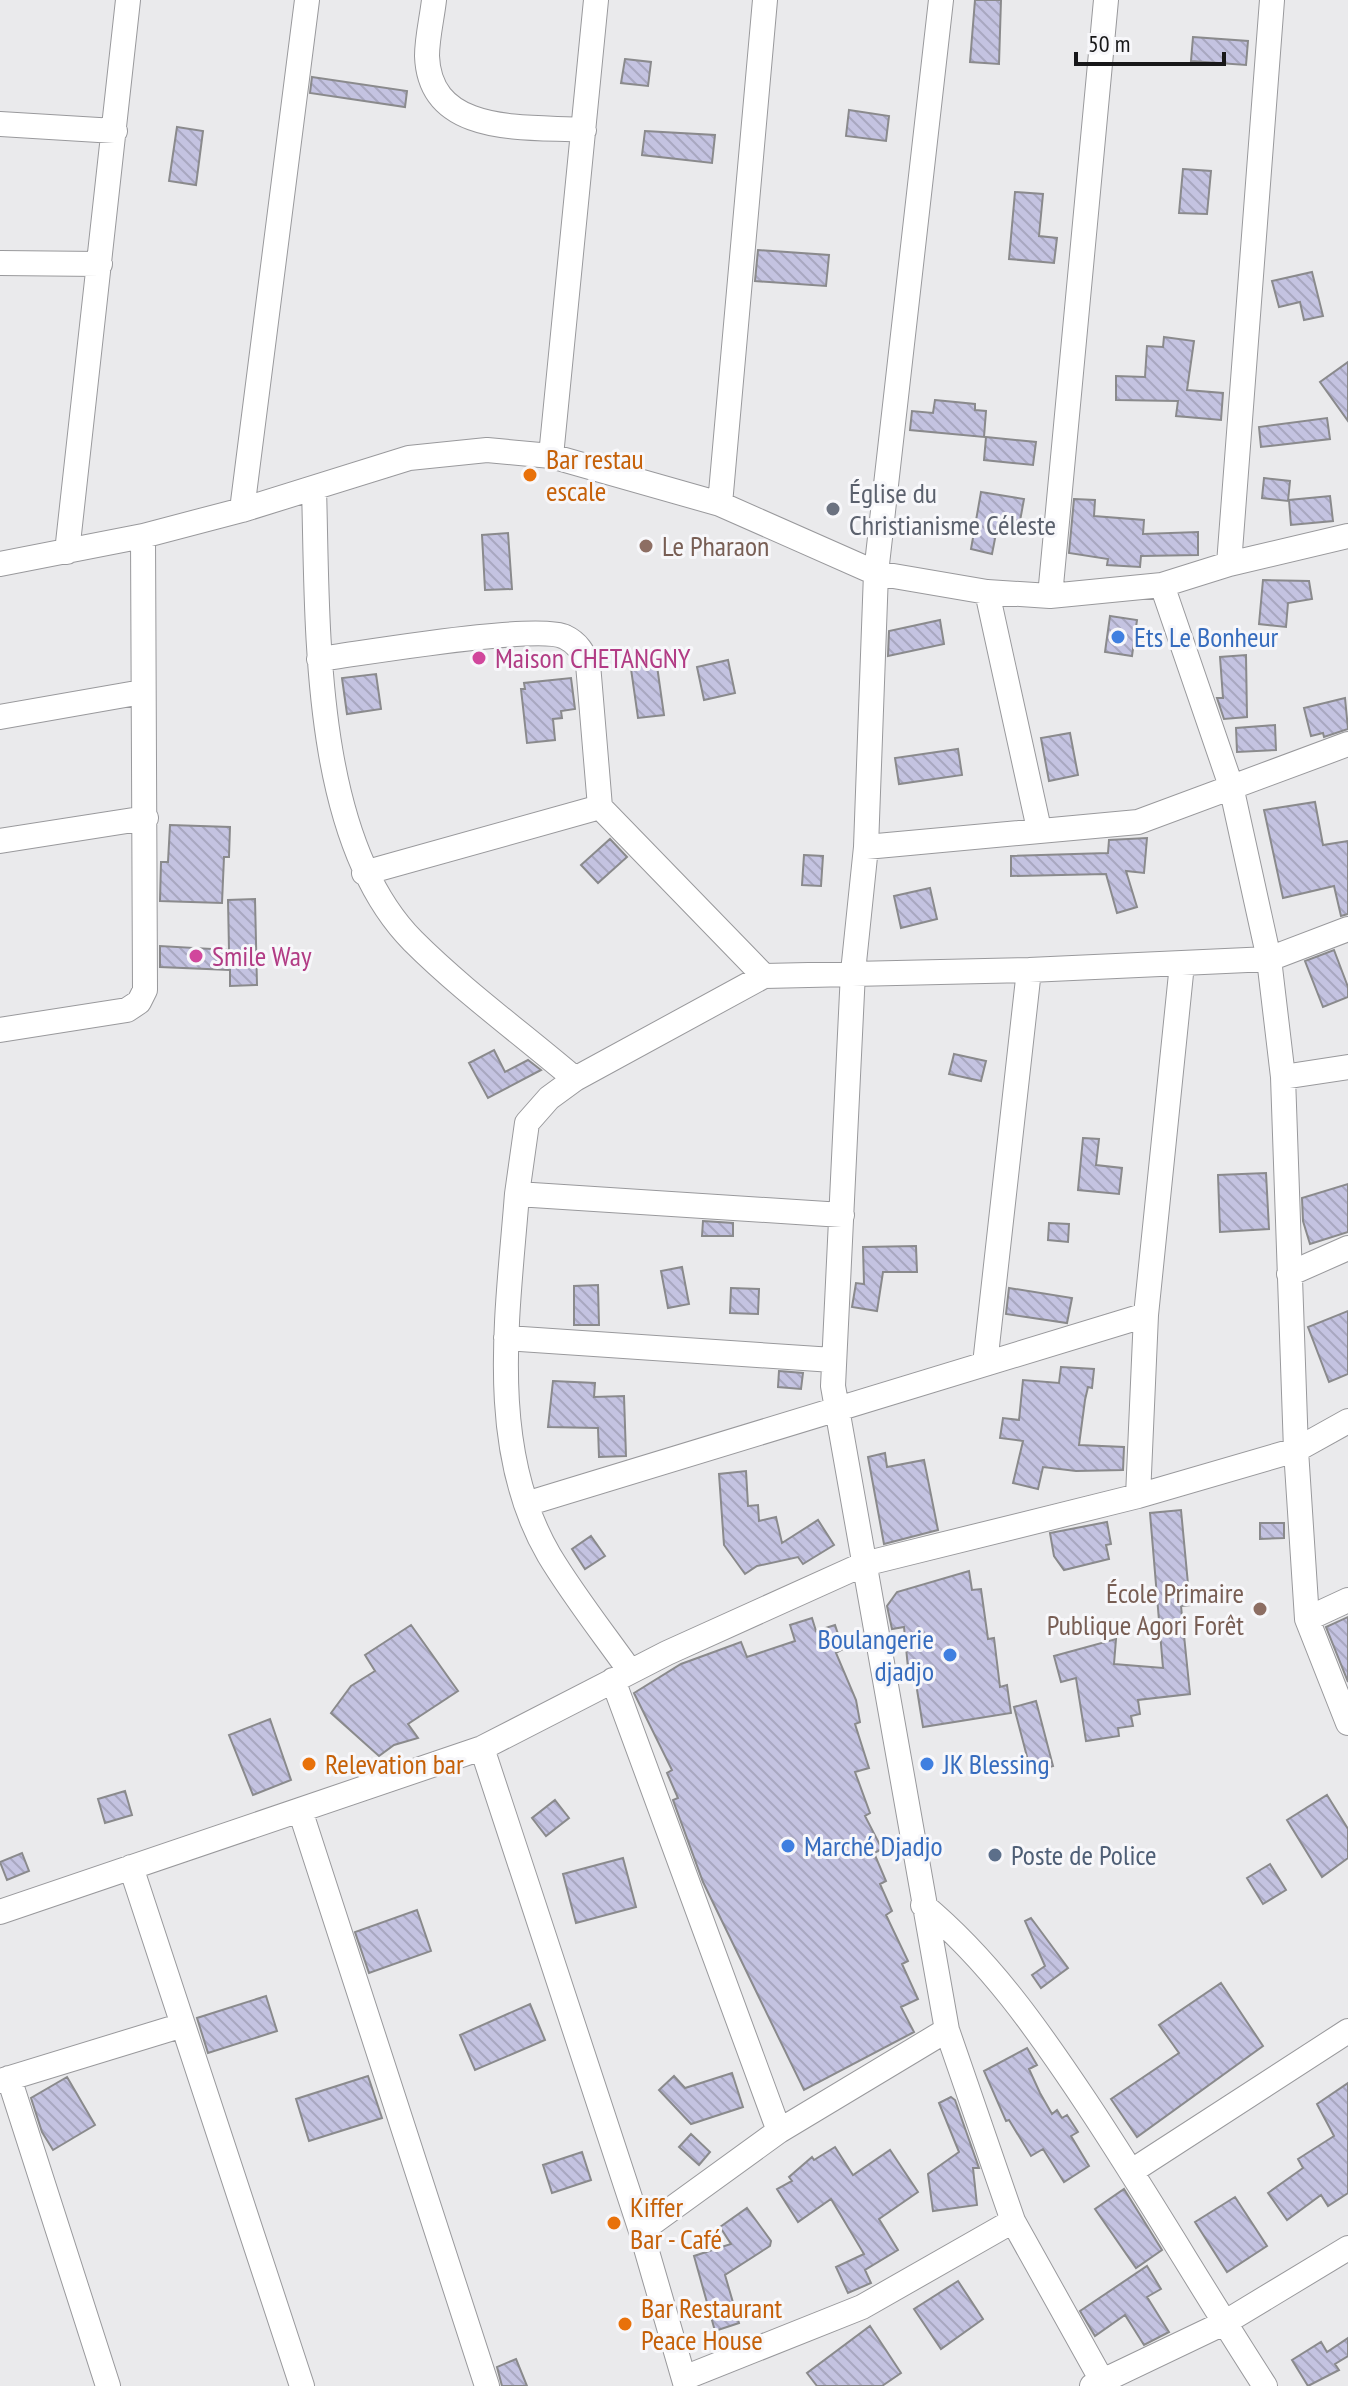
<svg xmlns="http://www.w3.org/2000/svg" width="1348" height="2386" font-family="'PT Sans Narrow',sans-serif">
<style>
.building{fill:url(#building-back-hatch);stroke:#8a8a8c;stroke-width:2}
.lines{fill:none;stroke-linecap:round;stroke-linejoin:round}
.minor-casing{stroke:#99999c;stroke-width:26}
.minor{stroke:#fff;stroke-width:24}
.food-dot{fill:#e8710a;stroke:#f7f7fa;stroke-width:3}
.worship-dot{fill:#6b7280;stroke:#f7f7fa;stroke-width:3}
.education-dot{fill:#8d6e63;stroke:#f7f7fa;stroke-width:3}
.shop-dot{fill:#3f7fe0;stroke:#f7f7fa;stroke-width:3}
.hotel-dot{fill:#d1479c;stroke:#f7f7fa;stroke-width:3}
.service-dot{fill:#5c6f8a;stroke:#f7f7fa;stroke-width:3}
.labels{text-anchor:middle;stroke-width:6;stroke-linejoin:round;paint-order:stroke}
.food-label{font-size:28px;fill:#c56008;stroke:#f7f7fa;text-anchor:start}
.worship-label{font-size:28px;fill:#5b616d;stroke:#f7f7fa;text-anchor:start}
.education-label{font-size:28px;fill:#785e54;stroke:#f7f7fa;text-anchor:start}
.shop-label{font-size:28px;fill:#366cbe;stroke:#f7f7fa;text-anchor:start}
.hotel-label{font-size:28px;fill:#b23c85;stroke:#f7f7fa;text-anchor:start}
.service-label{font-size:28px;fill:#4e5e75;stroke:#f7f7fa;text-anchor:start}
</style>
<defs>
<pattern id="building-back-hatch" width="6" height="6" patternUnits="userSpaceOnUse" patternTransform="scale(2)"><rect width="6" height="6" fill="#c4c3e1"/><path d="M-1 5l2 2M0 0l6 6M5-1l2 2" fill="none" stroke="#a8a7c0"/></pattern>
</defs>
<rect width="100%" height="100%" fill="#eaeaec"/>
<path class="building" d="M975,0H1001L999,64L970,62Z
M1193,37L1248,41L1246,65L1191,61Z
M625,59L651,62L648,86L621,83Z
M312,77L407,91L405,107L310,93Z
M849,110L889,116L886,141L846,136Z
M177,127L203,131L196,185L169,181Z
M645,131L715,135L712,163L642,155Z
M1183,169L1211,171L1207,214L1179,213Z
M1015,192L1043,194L1039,236L1057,238L1054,263L1009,259Z
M758,250L829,255L826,286L755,281Z
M1312,272L1323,316L1304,320L1300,302L1279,307L1272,281Z
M1164,337L1194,341L1187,390L1223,393L1221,420L1176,416L1178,401L1116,400V376L1145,377L1147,346L1163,347Z
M1348,362V421L1320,382Z
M935,400L975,404V410L986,411L984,437L910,430L912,411L933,413Z
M1327,418L1330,439L1261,447L1259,427Z
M986,437L1036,442L1033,465L984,460Z
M1264,478L1290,481L1288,501L1262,498Z
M981,492L1024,499L1020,521L999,518L992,554L971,549Z
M1330,496L1333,521L1291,525L1289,500Z
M1074,499L1095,500L1094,516L1144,520L1143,534L1198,532V555L1141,556L1140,567L1107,565L1108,559L1069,553Z
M508,533L512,589L485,590L482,535Z
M1263,580L1309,581L1312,599L1288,603L1286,627L1259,624Z
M1110,616L1137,620L1132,656L1105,652Z
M940,620L944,644L888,656L889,631Z
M1246,655L1247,717L1224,719L1217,698H1223L1220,657Z
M656,659L664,715L638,718L630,662Z
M728,660L735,693L704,700L697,667Z
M376,674L381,709L347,714L342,678Z
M571,678L575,709L561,711L562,718L553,719L555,740L527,743L521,689H525L524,683Z
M1345,698L1348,729L1324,737L1323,733L1311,736L1304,708Z
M1275,725L1276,750L1237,752L1236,728Z
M1070,733L1078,775L1049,781L1041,738Z
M958,749L962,775L899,784L895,758Z
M1315,802L1323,845L1348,841V914L1341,916L1334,886L1283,898L1264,810Z
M170,825L230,827L229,857H224L222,903L160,901L161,862H168Z
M1147,838L1144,873L1126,871L1137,907L1117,913L1106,874L1011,876V856L1108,853L1109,840Z
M610,839L627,857L598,883L581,865Z
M804,855L823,856L821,886L802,885Z
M930,888L937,919L901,928L894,896Z
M255,899L257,985L230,986V970L160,967V946L229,950L228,900Z
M1334,950L1348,987V997L1323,1007L1305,961Z
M494,1050L505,1072L528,1060L541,1070L488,1098L469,1063Z
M954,1054L986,1061L981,1081L949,1074Z
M1083,1138L1099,1139L1096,1165L1122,1168L1119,1194L1078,1190Z
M1266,1173L1269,1229L1220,1232L1218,1175Z
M1348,1184V1232L1310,1244L1303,1221L1302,1198Z
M703,1221L733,1223V1236H702Z
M1049,1223L1069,1224L1068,1242L1048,1240Z
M916,1246L917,1272H883L877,1311L852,1307L856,1283L864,1284L863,1247Z
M682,1267L689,1304L668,1308L661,1271Z
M598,1285L599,1325H574V1286Z
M731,1288L759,1289L758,1314L730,1313Z
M1009,1288L1072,1298L1067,1323L1006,1314Z
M1348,1311V1374L1329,1382L1308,1327Z
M1061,1367L1094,1369L1092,1388L1088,1387L1085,1400L1079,1445L1124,1447L1123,1470L1076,1471L1043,1467L1038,1489L1013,1483L1023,1441L1000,1438L1003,1418L1019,1420L1023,1380L1059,1383Z
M779,1371L803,1373L801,1389L778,1387Z
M553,1381L595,1383L594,1397L624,1396L626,1456L599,1457L598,1428L548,1427Z
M885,1453L887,1467L924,1460L938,1530L884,1544L868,1457Z
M746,1471L748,1506L758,1505L759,1521L776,1517L782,1543L818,1520L834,1545L803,1564L798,1557L757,1566L745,1574L724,1545L719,1474Z
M1181,1510L1190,1605L1181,1606L1190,1694L1138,1700L1140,1714L1131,1716L1133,1726L1118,1728L1119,1736L1086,1741L1076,1678L1061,1682L1054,1656L1116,1639L1114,1664L1163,1668L1150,1513Z
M1107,1522L1111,1544L1106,1545L1109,1559L1064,1570L1054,1556L1050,1533Z
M1260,1523H1284V1538L1260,1539Z
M591,1536L605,1556L585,1569L572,1549Z
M969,1571L972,1590L981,1589L988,1639L994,1638L1000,1687L1007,1685L1011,1713L923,1727L915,1677L909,1678L904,1627L892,1629L887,1606L897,1592Z
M1348,1617V1682L1326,1627Z
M812,1618L816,1631L835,1625L843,1649L836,1653L856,1700L860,1722L855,1724L869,1768L855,1772L870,1813L865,1816L882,1849L874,1853L886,1881L880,1884L892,1911L886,1915L908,1961L902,1964L918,1999L901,2007L914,2032L804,2090L703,1882L673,1800L678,1798L667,1773L672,1770L634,1693L681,1664L741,1642L747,1657L795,1641L790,1625Z
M411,1625L458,1691L408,1724L418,1738L394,1745L379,1756L331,1713L351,1686L375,1671L365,1655Z
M1036,1701L1053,1766L1031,1772L1014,1707Z
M270,1719L291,1780L253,1795L229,1735Z
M125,1791L132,1815L105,1823L98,1799Z
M1327,1795L1348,1829V1858L1322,1877L1287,1820Z
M555,1800L569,1818L546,1836L532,1818Z
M22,1853L29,1871L7,1880L0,1862Z
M623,1858L636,1907L576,1923L563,1874Z
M1270,1864L1286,1890L1263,1904L1247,1878Z
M417,1910L431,1951L369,1973L355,1932Z
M1031,1918L1068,1968L1041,1988L1032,1975L1045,1966L1025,1921Z
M1221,1983L1263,2046L1137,2137L1111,2099L1179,2053L1159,2025Z
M266,1996L277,2031L208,2053L197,2018Z
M530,2004L545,2040L475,2070L460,2035Z
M1027,2048L1037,2065L1029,2069L1040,2093L1052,2114L1057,2110L1062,2118L1067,2115L1078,2132L1071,2136L1089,2166L1064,2182L1043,2149L1031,2156L1009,2120L1006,2121L984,2071Z
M732,2073L743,2107L691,2124L659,2090L674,2076L685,2088Z
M368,2076L382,2118L309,2141L296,2099Z
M67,2077L95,2125L53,2150L42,2132L31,2098Z
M1348,2083V2193L1328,2206L1321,2195L1287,2220L1268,2193L1303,2168L1298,2159L1334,2136L1317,2104Z
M951,2097L955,2100L979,2168H973L977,2205L933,2211L928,2174L959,2152L939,2103Z
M691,2134L710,2152L699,2165L679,2147Z
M835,2147L853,2175L890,2150L918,2192L879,2219L898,2250L865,2270L871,2283L848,2293L836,2267L864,2254L831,2199L798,2222L777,2189L792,2181L789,2177L812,2157L814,2160Z
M582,2152L591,2180L552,2193L543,2165Z
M1124,2189L1162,2250L1136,2268L1095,2209Z
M1235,2197L1267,2246L1227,2272L1195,2222Z
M747,2208L771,2241L770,2246L725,2275L739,2323L715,2331L694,2256L731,2244L720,2227Z
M1147,2266L1161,2289L1147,2297L1169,2332L1144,2345L1125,2315L1095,2336L1080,2311Z
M958,2281L983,2319L941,2349L914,2309Z
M870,2326L901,2373L882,2386H817L807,2373Z
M1348,2338V2356L1335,2364L1339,2370L1308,2386L1292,2360L1321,2342L1327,2352Z
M516,2359L527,2386H502L497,2367Z"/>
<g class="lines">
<defs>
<path id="minor" d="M434,0C432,18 427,38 427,56C430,137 527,126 584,130
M941,0L876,573L866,847L853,972L833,1386L947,2030L1013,2221L1105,2386
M0,124L115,131
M0,263L100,264
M551,456L596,0
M314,488C318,624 311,838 413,941C462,990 521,1033 575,1079
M720,504L765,0
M242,510L307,0
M67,552L128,0
M0,564L143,536L242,510L409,458L487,450L551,456L720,504L876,573L987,592L1050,596L1162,585L1229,564L1348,536
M1229,564L1272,0
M1162,585L1231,786L1269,959L1283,1077L1296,1450L1307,1619L1348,1723
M987,592L1039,829
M1050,596L1106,0
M319,659C360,654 537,623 565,637C578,643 583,653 588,664L600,807L764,976
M0,717L142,692
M0,841L146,818
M866,847L1138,822L1348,744
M364,873L600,807
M0,1030L127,1010L139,1002L145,990L143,536
M1283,1077L1348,1067
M517,1194C508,1312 486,1447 549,1555C573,1595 603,1633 630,1671
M842,1215L517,1194L527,1123L549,1098L575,1079L764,976L1029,970L1269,959L1348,929
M1289,1274L1348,1248
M506,1338L833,1360
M985,1364L1029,970
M1138,1496L1146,1315L1182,964
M526,1504L1146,1315
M1307,1619L1348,1600
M613,1680L779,2131
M482,1748L641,2231
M300,1810L487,2386
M131,1867L302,2386
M923,1905C990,1961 1038,2030 1086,2102C1148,2195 1204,2292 1265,2386
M0,1912L482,1748L667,1653L864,1564L1138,1496L1296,1450L1348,1421
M9,2078L108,2386
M0,2081L183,2025
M1132,2171L1348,2031
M684,2378L862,2307L1013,2221
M686,2386L641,2231L779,2131L947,2030
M1092,2386L1224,2323L1348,2248"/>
</defs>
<use href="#minor" class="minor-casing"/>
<use href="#minor" class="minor"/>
</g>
<g class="food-dot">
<circle cx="530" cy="475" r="8"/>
<circle cx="309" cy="1764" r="8"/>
<circle cx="614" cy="2223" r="8"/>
<circle cx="625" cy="2324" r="8"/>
</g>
<circle class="worship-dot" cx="833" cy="509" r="8"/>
<g class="education-dot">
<circle cx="646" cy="546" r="8"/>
<circle cx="1260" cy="1609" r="8"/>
</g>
<g class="shop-dot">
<circle cx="1118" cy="637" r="8"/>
<circle cx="950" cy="1655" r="8"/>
<circle cx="927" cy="1764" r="8"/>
<circle cx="788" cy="1846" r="8"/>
</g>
<g class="hotel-dot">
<circle cx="479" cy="658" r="8"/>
<circle cx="196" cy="956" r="8"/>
</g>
<circle class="service-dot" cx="995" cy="1855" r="8"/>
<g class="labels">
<g class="food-label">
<text x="546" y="469">Bar restau<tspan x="546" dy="32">escale</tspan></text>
<text x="325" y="1774">Relevation bar</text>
<text x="630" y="2217">Kiffer<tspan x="630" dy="32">Bar - Café</tspan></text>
<text x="641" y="2318">Bar Restaurant<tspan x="641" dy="32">Peace House</tspan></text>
</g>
<g class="worship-label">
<text x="849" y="503">Église du<tspan x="849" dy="32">Christianisme Céleste</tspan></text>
</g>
<g class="education-label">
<text x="662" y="556">Le Pharaon</text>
<text x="1244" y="1603" text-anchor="end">École Primaire<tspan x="1244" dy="32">Publique Agori Forêt</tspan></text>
</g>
<g class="shop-label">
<text x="1134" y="647">Ets Le Bonheur</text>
<text x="934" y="1649" text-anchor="end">Boulangerie<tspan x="934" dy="32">djadjo</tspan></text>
<text x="943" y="1774">JK Blessing</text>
<text x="804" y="1856">Marché Djadjo</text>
</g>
<g class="hotel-label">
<text x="495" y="668">Maison CHETANGNY</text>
<text x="212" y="966">Smile Way</text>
</g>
<g class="service-label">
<text x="1011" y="1865">Poste de Police</text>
</g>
</g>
<path d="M1076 52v12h148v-12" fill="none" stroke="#181819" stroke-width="4"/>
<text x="1088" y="52" font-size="24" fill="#181819" stroke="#f7f7fa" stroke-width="6" paint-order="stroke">50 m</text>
</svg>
